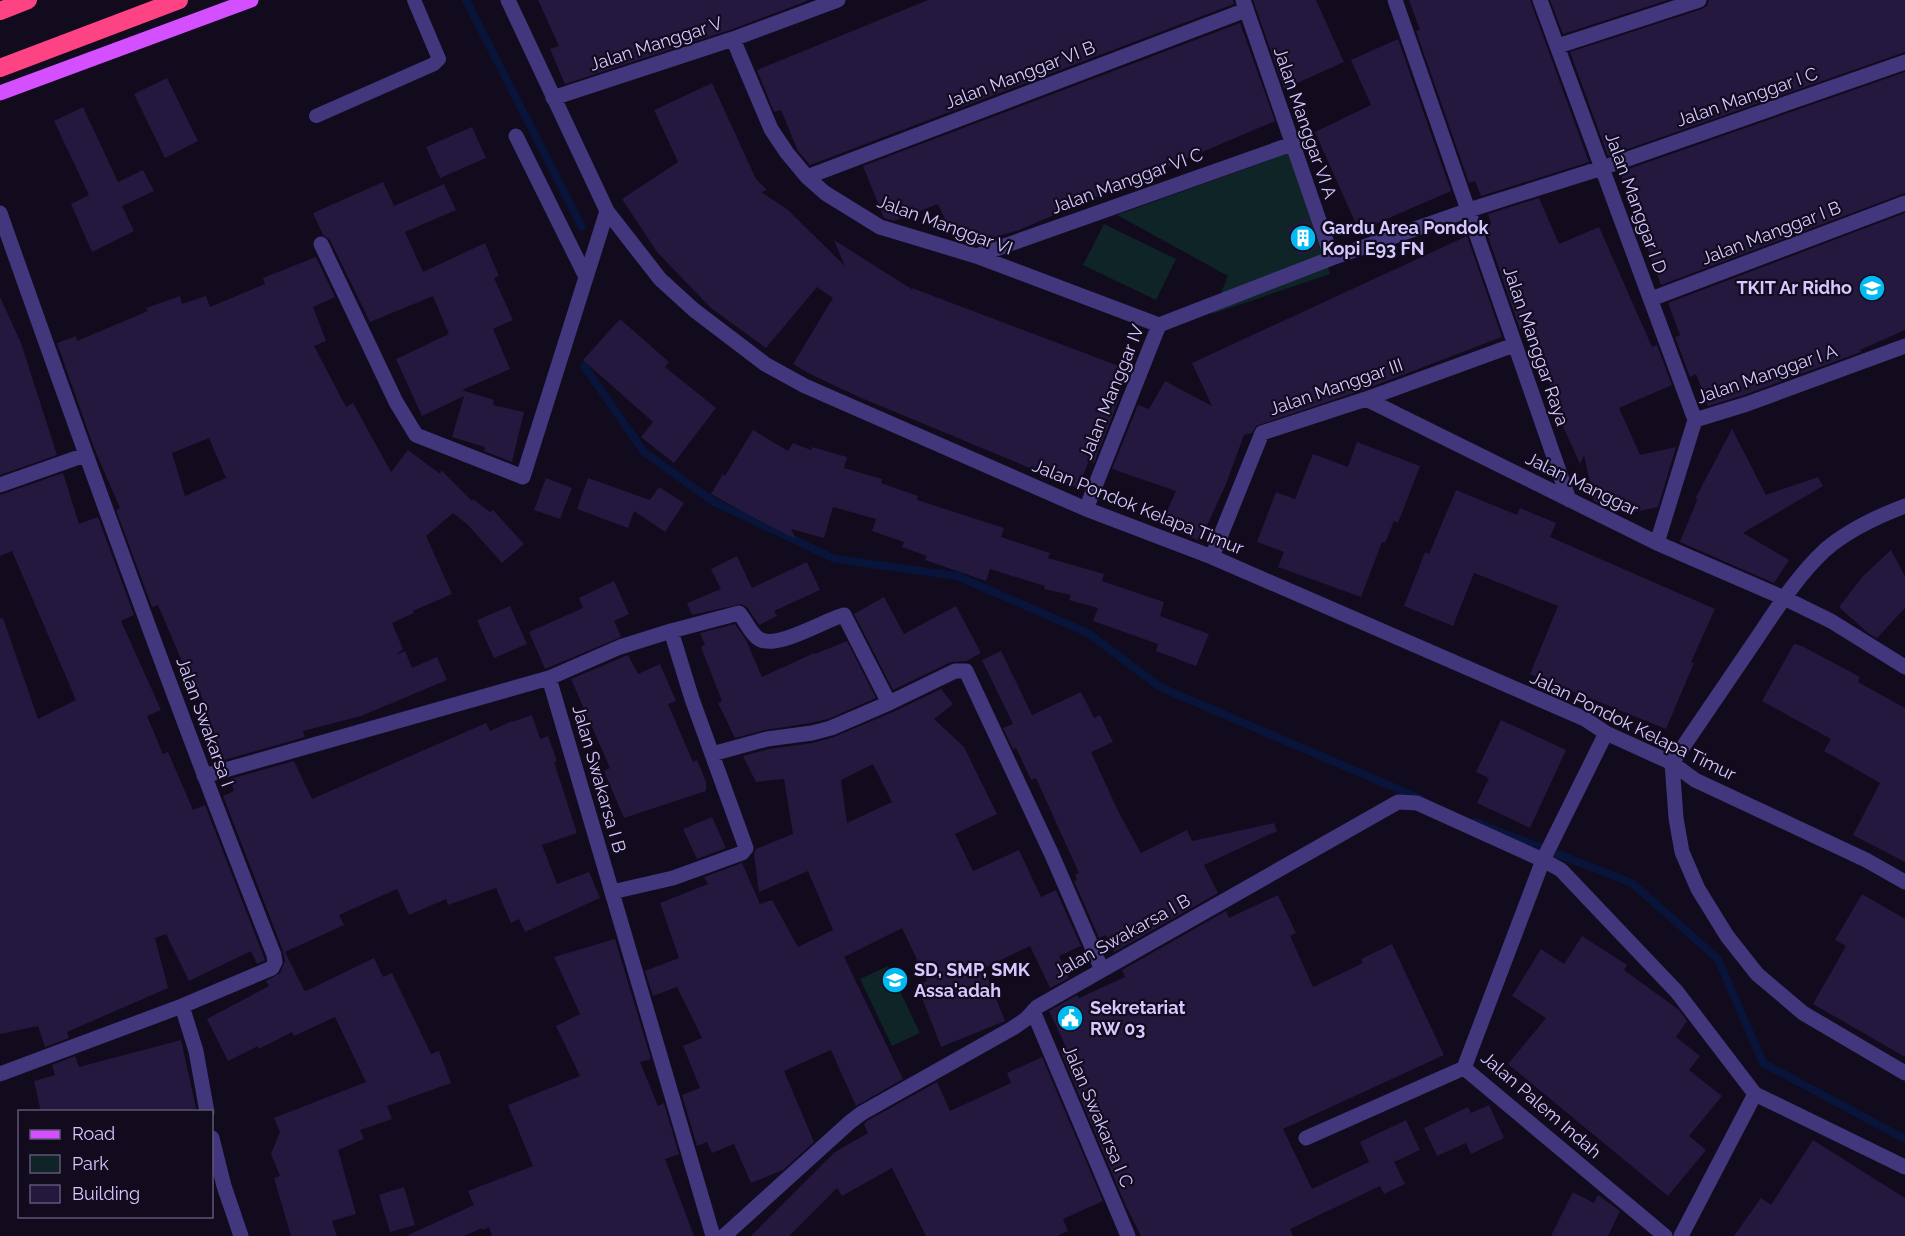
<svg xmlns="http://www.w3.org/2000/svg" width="1905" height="1236" font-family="Raleway,sans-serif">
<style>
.green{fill:#0f2427}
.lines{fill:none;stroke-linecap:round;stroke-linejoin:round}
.stream{stroke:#081439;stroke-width:8}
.building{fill:#24183e;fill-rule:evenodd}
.service{stroke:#42367c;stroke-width:14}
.minor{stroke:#42367c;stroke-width:15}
.primary{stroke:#d44fff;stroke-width:15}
.motorway{stroke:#fe4384;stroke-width:18}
.labels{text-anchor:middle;stroke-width:4.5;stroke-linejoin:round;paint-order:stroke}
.street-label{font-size:18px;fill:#d5c7ff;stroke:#110b1d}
.poi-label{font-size:18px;font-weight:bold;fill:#d5c7ff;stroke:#110b1d;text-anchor:start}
</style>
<rect width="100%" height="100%" fill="#110b1d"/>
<path class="green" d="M1289,153L1330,274L1212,314L1228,276L1117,215Z
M1104,224L1176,259L1156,300L1083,265Z
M888,966L920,1033L892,1046L860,979Z"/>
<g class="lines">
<path class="stream" d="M466,0L582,227
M584,366L644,452L714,502L835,559L957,576L1088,633L1160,687L1421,799
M1475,822L1632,883L1718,959L1763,1063L1905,1139"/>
</g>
<path class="building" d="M538,0H807V1L730,30L565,84L550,49L559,46Z
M928,0H1233L1234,4L810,165L798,151L781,110L774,112L757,70Z
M1253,0H1316L1344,62L1284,89Z
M1409,0H1530L1589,162L1481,196L1475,181L1469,183L1416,31L1420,30Z
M1550,0H1668L1563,34Z
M1709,0H1905V52L1608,156L1570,52L1702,9L1707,6Z
M1240,23L1275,121L1019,230L972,244L954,239L938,204L894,221L884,218L863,166Z
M1398,39L1451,191L1359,231L1315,132L1371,105L1351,60Z
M1905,72V193L1661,285L1620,172Z
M167,78L198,141L165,158L134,94Z
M712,83L756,179L767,190L761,192L787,209L845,266L834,240L913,290L912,288L1119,366L1108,395L1119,399L1094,463L1089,461L1078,488L859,397L808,373L793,364L833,298L817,287L766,348L711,308L657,252L622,199L678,162L654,110Z
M83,107L118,182L143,170L154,191L122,206L134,231L92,252L71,204L89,195L54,121Z
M472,127L486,158L440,178L426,147Z
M383,182L394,206L444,184L456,210L405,232L423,272L485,243L499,276L494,278L513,320L493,329L510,369L462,390L494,400L493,405L524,412L512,462L484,451L485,447L452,437L464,396L422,416L396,359L449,334L433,296L370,322L330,240L323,235L313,213Z
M1539,198L1559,244L1599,227L1652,347L1657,345L1672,385L1619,408L1640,455L1676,447L1658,507L1630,513L1615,511L1594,501L1584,455L1580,464L1561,422L1566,420L1524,327L1520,329L1485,228L1491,224L1488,214Z
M1905,213V330L1860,350L1861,352L1744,395L1708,406L1696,374L1690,377L1675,337L1680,335L1668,303Z
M1308,219L1318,248L1299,256L1287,228Z
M1467,236L1502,337L1363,390L1256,426L1252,433L1244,435L1226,484L1200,541L1161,524L1176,491L1112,469L1138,405L1149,409L1165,381L1212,406L1192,363Z
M316,257L335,297L313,307L326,341L314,346L346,407L353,403L391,472L408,450L440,474L441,470L472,501L473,499L490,512L493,510L524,544L502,563L468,525L453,513L426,536L452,594L413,611L414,613L392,623L403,649L396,655L405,651L412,668L437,657L447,680L361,716L303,731L305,737L224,760L200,692L196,694L158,605L152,607L116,510L120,508L94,448L57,343L76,336L77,341L148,311L146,308L180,296L182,304L206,296L210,307L265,284L263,278ZM209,438L226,478L185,496L172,453Z
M0,297L21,343L57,455L0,475Z
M620,319L669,362L665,367L716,408L674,463L641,437L653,422L583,360Z
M1732,429L1766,495L1818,477L1823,486L1743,533L1789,560L1774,583L1680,542L1698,498L1695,499Z
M753,430L788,451L793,443L811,450L812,447L847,457L844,468L882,479L881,483L918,496L917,500L1004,528L1001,537L1050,553L1048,558L1104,574L1102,581L1164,602L1160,616L1209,634L1196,666L1156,651L1158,644L1093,621L1098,608L1069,600L1071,595L1044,589L1045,586L990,569L986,581L925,560L927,556L902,547L904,542L872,531L876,519L833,507L824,538L791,529L796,539L749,515L711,494L723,474L725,476Z
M1357,442L1420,466L1398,523L1394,521L1385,543L1382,542L1361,597L1278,567L1284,552L1257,542L1276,492L1295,499L1313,454L1348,467Z
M63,473L79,524L98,517L134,615L121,621L161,710L147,716L163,754L168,752L193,810L205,805L265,960L257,964L251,951L189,981L166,934L155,938L168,988L67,1032L69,1038L45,1047L38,1026L0,1034V619L3,618L38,719L76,700L12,551L0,556V495Z
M546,478L572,488L560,519L534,510Z
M588,478L650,500L659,487L684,503L665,532L634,511L628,528L577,509Z
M1456,490L1517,515L1520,508L1556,523L1550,537L1715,609L1691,662L1694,663L1666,729L1530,674L1558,606L1474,573L1453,626L1404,606L1425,552L1429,554Z
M1891,550L1905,576V608L1877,638L1868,633L1839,607L1863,576Z
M737,556L752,588L807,562L820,590L774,611L777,616L759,625L747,607L741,604L692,615L687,603L721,589L711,569Z
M614,581L629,614L614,621L621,637L545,669L529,632L583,608L579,598Z
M884,597L904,634L956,606L981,653L966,661L951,662L893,690L854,614Z
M510,606L527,644L494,658L477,620Z
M735,624L746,640L762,677L814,653L815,654L847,641L876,698L828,719L810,723L765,730L735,738L718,703L722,701L701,647L705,645L700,633Z
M1794,644L1802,646L1860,677L1858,682L1905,708V862L1853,835L1880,783L1824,751L1831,739L1762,701Z
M1001,651L1032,715L1081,692L1094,718L1100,715L1113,742L1091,752L1119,813L1141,853L1187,830L1192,841L1274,823L1277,831L1204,865L1218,893L1114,952L1106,935L1099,938L1074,881L1077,880L1075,875L1079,873L1036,778L1031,780L1016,748L1013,749L1003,728L1013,724L982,660Z
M628,655L638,674L660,664L676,701L668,704L693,762L697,760L706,782V791L624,818L604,771L610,768L571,679Z
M941,689L953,704L934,719L964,747L997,814L955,834L973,871L1019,850L1041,897L1056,890L1081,946L1059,956L1069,978L1050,988L1030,946L984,968L1005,1021L941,1047L917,985L927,981L902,928L844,957L903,1079L856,1106L831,1050L784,1071L814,1142L783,1170L751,1183L734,1144L712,1153L707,1142L697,1146L682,1095L700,1088L683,1046L702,1038L677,987L653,996L645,971L679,958L660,903L708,884L704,877L742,863L760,904L772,900L798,947L833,930L808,871L759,892L754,854L756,849L793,834L784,779L756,782L743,756L769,749L813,743L834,737L893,712ZM873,764L892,802L847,823L841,780Z
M532,715L540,739L548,736L557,761L554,762L577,833L542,845L557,884L589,872L600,898L525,932L519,919L511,923L496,888L448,905L446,899L409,915L397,889L339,915L344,925L285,952L304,990L306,991L374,958L383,977L392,973L431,1054L439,1051L451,1083L387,1106L392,1119L360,1130L364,1139L338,1150L356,1214L332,1221L337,1236H291L274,1178L280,1176L271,1154L280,1132L274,1118L366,1082L335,1017L294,1036L292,1032L259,1049L258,1046L228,1061L207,1019L269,986L266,981L280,973L285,961L283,951L223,796L234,791L230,779L294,761L312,799L486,723L490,731L512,721V722Z
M1501,720L1566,750L1530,828L1477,803L1489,778L1476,772Z
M712,817L726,848L697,859L683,829Z
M1862,894L1905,919V1057L1813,1004L1846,946L1835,940Z
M1278,895L1296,933L1290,936L1313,987L1363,963L1361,959L1392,944L1444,1055L1283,1129L1312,1189L1369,1162L1360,1142L1406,1120L1420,1150L1394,1162L1405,1184L1384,1194L1380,1186L1290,1229L1293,1236H1141L1125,1204L1060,1050L1066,1047L1049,1011L1077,995L1079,998L1125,977L1122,970L1226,911L1229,918Z
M1582,936L1627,965L1624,970L1679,1010L1687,1021L1676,1037L1700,1056L1689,1070L1722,1096L1689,1136L1706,1150L1668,1196L1508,1064L1546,1018L1512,996L1541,949L1564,964Z
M615,939L651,1059L640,1062L658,1106L664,1103L679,1154L665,1159L694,1236H492L489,1227L483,1230L482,1228L464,1236H406L474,1205L468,1191L533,1166L508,1105L580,1076L556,1026L580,1014L554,957Z
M181,1040L196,1108L182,1112H41L34,1081L55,1075L52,1065L75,1056L79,1067Z
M1042,1057L1103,1201L1063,1219L1068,1231L1057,1236H926L892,1168L842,1196L837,1188L789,1236H751L835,1152L868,1133L864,1124L867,1121L937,1082L950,1111L1011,1083L1007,1073Z
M1489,1105L1504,1138L1471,1154L1466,1143L1437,1156L1424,1128L1468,1107L1471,1113Z
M1813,1140L1905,1198V1236H1734L1761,1198L1771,1205Z
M404,1187L415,1225L390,1232L379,1195Z
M1573,1192L1594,1203L1598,1195L1620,1211L1608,1236H1551Z"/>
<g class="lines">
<path class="service" d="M316,116L434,64L439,59L414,0"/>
<path class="minor" d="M508,0L607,211L660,279L694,310L765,364L805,386L1086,509L1212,557L1585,719L1606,733L1672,763L1695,780L1866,860L1905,882
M1243,0L1332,258
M1395,0L1569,500
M1540,0L1695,420
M733,39L771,129L787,153L807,177L825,193L880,227L976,256L1159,325
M1558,46L1699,0
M553,98L733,39L838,0
M516,136L586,277
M807,177L1246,10
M0,213C88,462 177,710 274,955L275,962L272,968L182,1006L0,1074
M321,244L396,402L416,435L523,477L607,211
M976,256L1292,144
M1651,299L1905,203
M1366,399L1657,543L1784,598L1831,621L1905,667
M1695,420L1747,404L1905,346
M0,485L85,455
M1086,509L1159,325L1332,258L1469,210L1602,168L1905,62
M1657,543L1695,420
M1212,557L1262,433L1366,399L1514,345
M671,631L739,613C746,621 750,633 759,639C777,650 824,620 844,615L889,703
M549,678L713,1236
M712,754L767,739L812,733L831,728L889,703L955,671H966L1052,855L1102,970
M1672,763L1676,818L1682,852L1698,889L1727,936L1757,974L1803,1013L1905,1073
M1672,763C1700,722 1727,682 1755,641C1776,610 1797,576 1825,550C1848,530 1876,517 1905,506
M204,776L549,678L620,647L671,631L692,699L746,848L742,853L673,878L612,892
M182,1006L196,1051L207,1112
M1033,1011L1128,1236
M212,1138L224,1186L241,1236
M1306,1138L1464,1068
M724,1236L850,1122L862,1113L1013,1028L1026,1019L1037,1007L1398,802L1417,803L1543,860L1606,733
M1665,1236L1464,1068L1543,860L1561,870L1677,992L1755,1094L1905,1167
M1681,1236L1755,1094"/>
<path class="primary" d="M0,93L251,0"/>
<path class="motorway" d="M0,11L28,0
M0,68L179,0"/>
</g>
<defs>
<symbol id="building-disc" viewBox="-11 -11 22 22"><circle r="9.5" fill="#01baf2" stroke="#110b1d"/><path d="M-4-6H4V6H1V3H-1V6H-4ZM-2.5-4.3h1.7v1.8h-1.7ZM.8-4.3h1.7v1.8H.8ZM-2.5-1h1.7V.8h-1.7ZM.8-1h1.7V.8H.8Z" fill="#fff"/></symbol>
<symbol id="school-disc" viewBox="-11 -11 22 22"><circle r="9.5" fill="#01baf2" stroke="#110b1d"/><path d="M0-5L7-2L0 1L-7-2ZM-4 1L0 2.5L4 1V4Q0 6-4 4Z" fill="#fff"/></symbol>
<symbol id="civic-disc" viewBox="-11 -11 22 22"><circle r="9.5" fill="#01baf2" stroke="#110b1d"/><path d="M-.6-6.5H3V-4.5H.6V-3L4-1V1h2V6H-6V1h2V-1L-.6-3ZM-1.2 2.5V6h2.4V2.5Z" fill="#fff"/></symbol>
</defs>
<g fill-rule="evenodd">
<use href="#building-disc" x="1288" y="223" width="30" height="30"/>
<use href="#school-disc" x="1857" y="273" width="30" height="30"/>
<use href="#school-disc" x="880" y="965" width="30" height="30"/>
<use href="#civic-disc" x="1055" y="1003" width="30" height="30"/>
</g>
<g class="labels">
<g class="street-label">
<text transform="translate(656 44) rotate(-18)" y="6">Jalan Manggar V</text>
<text transform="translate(1020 75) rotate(-21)" y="6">Jalan Manggar VI B</text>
<text transform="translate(1747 97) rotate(-19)" y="6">Jalan Manggar I C</text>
<text transform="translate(1305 123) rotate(71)" y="6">Jalan Manggar VI A</text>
<text transform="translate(1127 181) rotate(-20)" y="6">Jalan Manggar VI C</text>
<text transform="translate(1636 203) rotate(70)" y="6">Jalan Manggar I D</text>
<text transform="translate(945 225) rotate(20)" y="6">Jalan Manggar VI</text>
<text transform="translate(1771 233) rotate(-21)" y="6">Jalan Manggar I B</text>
<text transform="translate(1536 346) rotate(71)" y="6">Jalan Manggar Raya</text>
<text transform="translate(1767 374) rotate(-19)" y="6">Jalan Manggar I A</text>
<text transform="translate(1336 387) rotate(-19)" y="6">Jalan Manggar III</text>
<text transform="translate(1112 392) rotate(-68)" y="6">Jalan Manggar IV</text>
<text transform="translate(1582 484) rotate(26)" y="6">Jalan Manggar</text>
<text transform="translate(1138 507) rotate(22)" y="6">Jalan Pondok Kelapa Timur</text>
<text transform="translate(205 722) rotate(70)" y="6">Jalan Swakarsa I</text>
<text transform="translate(1633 726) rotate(26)" y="6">Jalan Pondok Kelapa Timur</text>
<text transform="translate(599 779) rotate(74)" y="6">Jalan Swakarsa I B</text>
<text transform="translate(1122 936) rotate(-29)" y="6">Jalan Swakarsa I B</text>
<text transform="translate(1541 1105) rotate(41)" y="6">Jalan Palem Indah</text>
<text transform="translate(1098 1116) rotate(67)" y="6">Jalan Swakarsa I C</text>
</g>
<g class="poi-label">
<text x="1322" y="234">Gardu Area Pondok<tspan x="1322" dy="21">Kopi E93 FN</tspan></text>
<text x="1852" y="294" text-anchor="end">TKIT Ar Ridho</text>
<text x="914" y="976">SD, SMP, SMK<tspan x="914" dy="21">Assa'adah</tspan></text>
<text x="1090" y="1014">Sekretariat<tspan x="1090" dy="21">RW 03</tspan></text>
</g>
</g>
<rect x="18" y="1110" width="195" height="108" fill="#110b1d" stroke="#5f5677" stroke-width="1.5"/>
<rect x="30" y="1130" width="30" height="9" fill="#d44fff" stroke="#5f5677" stroke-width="1.5"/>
<text x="72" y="1140" font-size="18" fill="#d5c7ff">Road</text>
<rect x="30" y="1155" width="30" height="18" fill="#0f2427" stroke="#5f5677" stroke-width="1.5"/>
<text x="72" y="1170" font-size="18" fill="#d5c7ff">Park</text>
<rect x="30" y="1185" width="30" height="18" fill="#24183e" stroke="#5f5677" stroke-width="1.5"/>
<text x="72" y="1200" font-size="18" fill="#d5c7ff">Building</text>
</svg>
